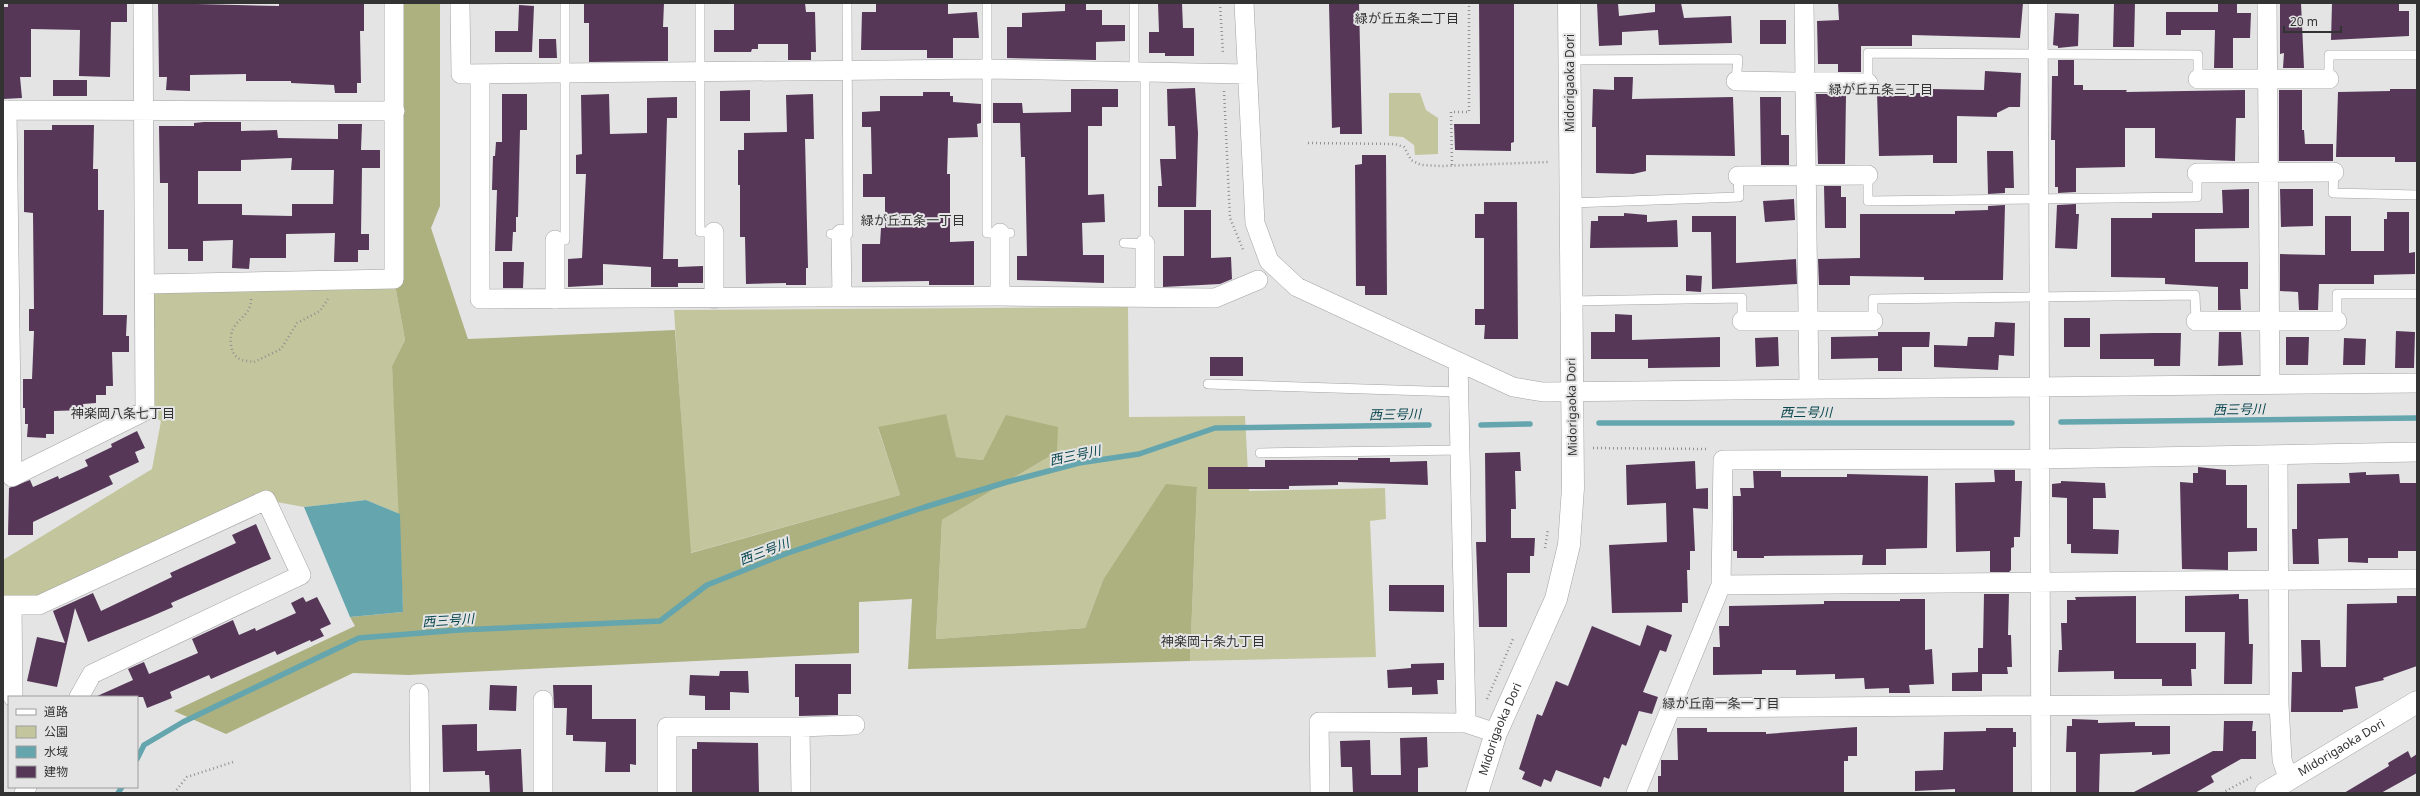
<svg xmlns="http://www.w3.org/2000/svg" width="2420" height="796" font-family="'Noto Sans','Noto Sans JP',sans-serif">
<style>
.green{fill:#c3c69c}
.forest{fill:#adb17f}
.water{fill:#64a5ae}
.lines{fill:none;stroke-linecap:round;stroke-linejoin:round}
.stream{stroke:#64a5ae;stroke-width:5.5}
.building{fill:#563758;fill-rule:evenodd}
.lane-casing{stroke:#a2a3a4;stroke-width:10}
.street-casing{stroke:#a2a3a4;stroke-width:20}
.secondary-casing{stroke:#a2a3a4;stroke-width:23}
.path{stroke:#919192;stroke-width:2.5;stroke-dasharray:1 3;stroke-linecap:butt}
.lane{stroke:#fff;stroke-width:9}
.street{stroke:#fff;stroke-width:19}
.secondary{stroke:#fff;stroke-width:22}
.labels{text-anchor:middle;stroke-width:4;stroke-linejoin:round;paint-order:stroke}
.street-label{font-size:12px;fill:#333334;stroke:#e4e4e5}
.neighbourhood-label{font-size:13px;fill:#333334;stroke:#e4e4e5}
.water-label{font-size:13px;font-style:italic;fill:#08464d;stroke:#e4e4e5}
</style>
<rect width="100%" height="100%" fill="#e4e4e5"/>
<path class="green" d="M1389,93H1420L1426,110L1438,118V154L1415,155L1414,145L1403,137L1389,136Z
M394,279L405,340L392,366L400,514L366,500L304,507L266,500L39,605H3V560L152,469L161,421L145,411L146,284Z
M1128,307L1129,417L1245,416L1249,491L1385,488L1386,519L1370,521L1376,657L1190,661L1197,487L1103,580L1085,628L936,639L942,520L1057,452L983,460L956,457L878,428L900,495L690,553L674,310Z"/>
<path class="forest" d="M402,3H440V206L431,228L468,339L675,330L691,553L900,495L878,427L946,414L956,457L983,460L1006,415L1058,427L1057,452L942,520L936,639L1085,628L1103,580L1166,484L1197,487L1190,661L908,669L912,599L859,602V653L408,675L353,673L226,734L174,711L355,626L350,617L403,612L392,366L405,340L394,279Z"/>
<path class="water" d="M366,500L400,514L403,612L350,617L304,507Z"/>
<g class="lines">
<path class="stream" d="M2061,422L2417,418
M1599,423H2012
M1481,425L1530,424
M137,759L144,745L183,722L359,638L459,630L660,621L707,585L785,554L925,507L1007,482L1079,463L1139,454L1215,428L1429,425
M118,793L122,787"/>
</g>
<path class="building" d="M8,3H127V22H111L110,77L79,76L80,30L31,29V77H20L22,98L3,99V7H8Z
M158,3L279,6V3H364V31H360L361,83H357V93H335L334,85L291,83V81H246V74L190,75V91L166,90L167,77H159Z
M584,3H664L663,27H668V61L589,62V23H584Z
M734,3H805L806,12H815L816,52H811V60H788V44H758V49H752L751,52H714V30H734Z
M876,3H948V14L977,12L979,38H953V58H927V50H861L862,12H876Z
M1065,3H1086V10H1102V25H1125V41L1096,42V60L1007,58V27H1022V13L1065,11Z
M1158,3H1182L1183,28H1194V56H1165V53H1149V32H1159Z
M1338,3H1359L1362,134H1340V127L1332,128L1329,4Z
M1479,3H1514V142L1511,143V151L1455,150L1454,124H1480Z
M1597,3H1618L1619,16L1655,12V3H1681L1684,18L1731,16L1732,43L1659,45L1658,30L1622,32V45L1599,46Z
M1838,3H2023L2020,38L1912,35V46H1861V72H1838V64H1818L1817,21L1839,20Z
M2114,3H2135L2134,47H2113Z
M2218,3H2237V13H2251L2250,38H2233V68H2214L2215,30H2181V35H2166V12H2218Z
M2280,3H2301L2304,68H2283L2284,53L2280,54Z
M2332,3H2399V11H2409V36L2331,40Z
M519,5L534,6L532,52H495V31H518Z
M2055,13L2079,14L2078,46L2058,48V46L2053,45Z
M1760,20H1786V44H1760Z
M539,39H556L557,58H539Z
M2058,60H2074V85H2083V90H2127L2126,92L2245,90V118H2236L2235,161L2155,158V128H2125V167L2076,168V192L2058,193V187H2055V140H2051L2052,76H2058Z
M1985,71L2021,73L2020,107H2009L1997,113V117L1957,116V163H1933V155L1879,156L1877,93H1929L1930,89L1984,90Z
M1614,77H1633L1632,99L1733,97L1735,156L1646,155V171L1633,174L1596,173V127H1592L1593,89L1614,90Z
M53,80H87V96H53Z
M1195,88L1198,133L1196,207H1158V186H1162L1160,159H1176L1175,126H1168L1167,89Z
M1071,89H1118V107H1102V126H1088V195L1104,194L1105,222L1082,223L1083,255H1104V283L1017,280V256H1027L1025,157H1021L1020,123H993V103H1022L1023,113L1071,112Z
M2390,89H2417V162H2395V157H2336L2338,92L2390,91Z
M750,90V121H720V91Z
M2279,90H2302V130H2304L2305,144H2333V161H2279Z
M923,92H950V96H953V102L981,104V123L977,124L978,137L948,138L947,174H950V242L974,241V285H929V281L862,282V244H880L881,228H885V197H863V174H872L871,127H862V112L880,111V96H923Z
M502,94H527V130H520L518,217H516V232H513L512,251H495L497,190H492L493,156H495L496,142H502Z
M609,94L610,134L647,133V98L677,97V118H667L663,259H678V267L703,266V283H678V287H651V267L603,264V285L568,287V259L582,258L586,174H576V155L582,154L581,95Z
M813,94L814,139H805L808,268H806V285H786V283L746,284L745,237H740V185H738V150H744V133L787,132L786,95Z
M1816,94H1846L1845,164H1818Z
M1760,97H1781V135H1789V165H1761Z
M204,122H241V131L277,130L278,138L338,139V124H362L361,150H380V168H362L361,234H369V250H358V262H334L335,233L286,234V258H250L249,269L232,268L233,240L203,241V261H188V249H168V183H160L159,126H194V123ZM292,158L291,170H334L333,204H292V216L242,215V204H198V171H241V160Z
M52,125H94L93,169H98V210H104L103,315H127L126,336H129V352H112L113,386H106V395H96V403L83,404L84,410L54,411V434H46V438L27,437L28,424H25V408H23V379H32L34,331H29V309H34L33,213L24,212V130H52Z
M1987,151H2013L2014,188H2005V193L1988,194Z
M1362,155H1386L1387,295H1365V286H1356L1355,165L1362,164Z
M1824,186H1841V197H1846V228H1825Z
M2249,189V228L2195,229V262H2248V289H2240L2241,310H2218V287L2165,284V278L2111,277V218H2152V213H2223L2222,190Z
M2280,189H2313V226L2281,227Z
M1794,199L1795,220L1765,222L1763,201Z
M1484,202H1517L1518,339H1484L1485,325H1475V309H1484V238H1475V214H1484Z
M2076,204V214H2079L2077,249L2055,248L2057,205Z
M2005,205L2003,280H1924V277L1850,276V285H1819L1818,259L1860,258V214H1955V211L1988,210V206Z
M1184,210H1211V258L1231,257L1232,279L1220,284L1163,287V256H1184Z
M2387,212H2409V253L2415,252V274L2374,275V284H2319L2318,310H2299L2298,292L2280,291V254L2325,255V216H2351V251H2384V219H2387Z
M1624,213L1647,215V222L1677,220L1678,247L1590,248L1591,221H1598V216H1624Z
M1692,216H1736V263L1796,259L1797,284L1712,289L1711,232H1692Z
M503,262H524L523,288H503Z
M1686,275L1702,276L1701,292L1686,291Z
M1615,314L1632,315V340L1720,337V367L1648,368V359H1591V332H1615Z
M2064,318H2090V347H2064Z
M1995,322L2015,323L2014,356L1999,355L1998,370L1934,367V345L1967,346L1968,337H1994Z
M2396,331L2415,332L2414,368H2395Z
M1878,332H1930L1929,347H1902V371H1878V358L1831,359V337L1878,336Z
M2219,332H2241L2243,365L2218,366Z
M2154,333H2181L2180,366H2154V359H2100V334Z
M1778,337L1779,366L1756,367L1755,338Z
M2286,337H2309L2308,365H2286Z
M2344,338L2366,339L2365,365H2343Z
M1210,357H1243V376H1210Z
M137,431L145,448L135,452L139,462L109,476L113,484L33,522V535H8L9,488L30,480L33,487L58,476L59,479L88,466L85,460L112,447L111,444Z
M1520,452L1521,471H1515L1516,509H1511V538H1535L1534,556H1530V573H1507V627H1479L1476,542H1486L1485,453Z
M1358,458H1390V462L1427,461L1428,485L1338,482V485L1289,486V489H1208V467H1265V460H1358Z
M1695,461L1696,489L1708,488V509L1693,508L1695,551H1690V570H1687L1688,603H1682V612L1612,613L1609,545L1667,542L1666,503L1627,505L1626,465Z
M2198,467L2226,470V485H2247V528H2257V551L2228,552V570L2182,569L2180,482L2193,483V473H2198Z
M1994,470H2015V481H2022L2020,537H2014V547L2011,548V570L2009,572H1990V551L1956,552L1955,483L1995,482Z
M1753,471H1781V477H1847V474L1928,476L1927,548L1886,549V565H1862L1863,555L1764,556V558H1737V551H1733V496H1741L1740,488H1754Z
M2366,472V475L2399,474L2400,483H2417V551H2398V558H2368V563L2348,562V538L2318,539L2319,564H2293L2292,529H2297V484L2350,483L2349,473Z
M2061,481L2105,483L2106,498H2093V529L2119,530L2118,554L2071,553V544H2067V498L2052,497V484L2061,483Z
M256,524L271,559L171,603L173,607L150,617L88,642L75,608L57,687L27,681L37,637L65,643L53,611L93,593L101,611L172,577L170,573L236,543L232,535Z
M1389,585H1444V612L1389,611Z
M1984,594H2009L2008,635H2011L2012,667H2007L2008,674H1982V691H1952V673L1978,672V648H1983Z
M2239,594V599H2248L2249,644H2253L2252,684H2224L2225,632H2185V596Z
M2136,596V643H2196V669H2191L2192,686H2162V679H2114V671L2058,672L2059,650H2062L2061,623H2067V600H2076L2075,597Z
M2397,596H2417V666L2383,678L2384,680L2355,687L2358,708L2343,710V712H2291L2292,672H2302L2301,640H2320L2321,667H2346L2347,604L2397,603Z
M303,597L306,602L317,597L331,624L320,629L324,636L311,642L310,640L277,655L275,651L211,679L209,675L170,692L172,698L147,708L143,697H95L133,680L128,669L137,665L144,662L149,674L198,653L192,639L233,620L239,635L255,628L256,631L296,613L291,603Z
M1900,599H1925V650L1932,649L1934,684L1909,685L1910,693H1889V688L1865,689L1864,678L1835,679V674L1796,675V670H1762V674L1713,675V647H1720L1719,626H1729V606L1824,604V601H1900Z
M1647,625L1672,635L1666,652L1660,650L1643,692L1658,697L1652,714L1639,711L1626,746L1622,744L1609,779L1604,777L1601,787L1556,770L1551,782L1544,779L1541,787L1522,779L1525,772L1519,769L1537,714L1542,716L1556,681L1568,686L1592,626L1640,646Z
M1444,663V680H1437L1438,694L1412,695V687L1388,688L1387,670L1411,668V664Z
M795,664H851V694H838V715L799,716V697H795Z
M720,671H748L749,693L730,692V710H705V696L689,695L690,675L719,676Z
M490,685L517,686L516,711L489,710Z
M553,685H592V719H636V765L630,764V772H605L606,742L573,741V735H566L567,708H554Z
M2072,719L2098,720V723L2135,722V726H2170V754L2152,755V752L2100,754L2099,793H2076V752H2066L2067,726H2072Z
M2224,721H2253L2252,731H2256V759H2241L2211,776L2214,782L2195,793H2132L2213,751H2223Z
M477,724V751L521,749L523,793H490L489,775H485V771L443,772L442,725Z
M1857,727V756H1848V761H1844V793H1658V776H1661V760H1678L1677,728H1707V732H1766V734Z
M1986,728H2013V732H2016V747H2013V793H1955V789L1915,791V771L1943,770L1944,732L1986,731Z
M1427,737L1428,767L1418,768V793H1353L1352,767H1341L1340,741L1370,740L1371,775H1401L1400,738Z
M697,742L758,743L759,793H692V749H697Z
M2408,751L2411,758L2417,754V773L2381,793H2344L2389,766L2388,763Z"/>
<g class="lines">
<defs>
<path id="lane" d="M700,3V232H714
M987,3V233H1010
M1134,3V72
M1569,60L1738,59L1736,81
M2329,79V55H2417
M1868,83V53L2198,55V79
M2334,172L2333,193L2417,195
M1868,175V201L2197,197V173
M1571,203L1739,197L1738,176
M831,234H848L847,3
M555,240H565V3
M1124,243L1145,244V72
M1571,301L1742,298V321
M1873,321V299L2195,295L2196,321
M2337,321V294H2417
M1208,384L1459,392
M1260,453L1460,450"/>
<path id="street" d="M460,3L461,74L987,69L1247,74
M1244,3L1255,223L1269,261L1297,287L1513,387L1543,392L2417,383
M1804,3L1809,388
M2038,3L2041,793
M2267,3L2270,384
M480,74V299L1000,296L1215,298L1258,280
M2198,79H2329
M1736,81L1868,83
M3,110L395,111
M7,110L12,477L145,411L143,3
M2197,173L2334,172
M1738,176L1868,175
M714,232V299
M1000,233V296
M841,234L842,297
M146,284L394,279V3
M1145,297V244
M555,299V240
M1742,321H1873
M2196,321H2337
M1458,362L1466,723L1496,733
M2278,455L2279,704L2282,760L2289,780
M1721,585L2417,579
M3,605H39L266,500L301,575L92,674L79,697
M12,605L13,697
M419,693L420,793
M543,700V793
M1671,708L2279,704
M800,727L801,793
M24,793L27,787
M667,793V727H800L855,725
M1320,793L1319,722L1466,723
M1636,793L1721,585L1723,460L2039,459L2417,452"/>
<g id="secondary">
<path id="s1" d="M1477,793L1496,733L1556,599L1569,545L1573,488L1569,3"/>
<path id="s2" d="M2266,793L2417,702"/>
</g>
</defs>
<use href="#lane" class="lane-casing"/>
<use href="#street" class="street-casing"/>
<use href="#secondary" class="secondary-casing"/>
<path class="path" d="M1220,3L1223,54
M1224,91L1230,218L1244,252
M1308,143L1395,144L1404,147L1411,160L1421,165L1442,166L1549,162
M1452,165L1451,112H1469V3
M251,299C251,315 239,317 233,329C229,337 230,353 238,358C242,361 249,361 254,362L281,349L297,323L320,311L328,299
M1593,448L1707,449
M1545,548L1548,529
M1487,699L1513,639
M174,793L187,777L233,762
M2222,793L2252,777"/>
<use href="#lane" class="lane"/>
<use href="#street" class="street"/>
<use href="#secondary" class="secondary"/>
</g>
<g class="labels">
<g class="street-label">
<text transform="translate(1570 83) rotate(-90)" y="4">Midorigaoka Dori</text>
<text transform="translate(1572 407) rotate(-91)" y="4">Midorigaoka Dori</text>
<text dy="4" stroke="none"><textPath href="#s1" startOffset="68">Midorigaoka Dori</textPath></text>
<text dy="4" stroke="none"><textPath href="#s2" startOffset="88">Midorigaoka Dori</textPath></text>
</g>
<g class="neighbourhood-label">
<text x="1407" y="23">緑が丘五条二丁目</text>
<text x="1881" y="94">緑が丘五条三丁目</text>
<text x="913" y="225">緑が丘五条一丁目</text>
<text x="123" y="418">神楽岡八条七丁目</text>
<text x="1213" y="646">神楽岡十条九丁目</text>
<text x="1721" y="708">緑が丘南一条一丁目</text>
</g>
<g class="water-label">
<text transform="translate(2239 409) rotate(-1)" y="5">西三号川</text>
<text x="1806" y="417">西三号川</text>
<text transform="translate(1395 414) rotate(-1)" y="5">西三号川</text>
<text transform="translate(1075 455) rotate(-12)" y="5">西三号川</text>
<text transform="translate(764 551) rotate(-21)" y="5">西三号川</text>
<text transform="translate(448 620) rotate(-4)" y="5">西三号川</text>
</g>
</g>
<rect width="2420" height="796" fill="none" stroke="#333334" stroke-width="8"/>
<rect x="8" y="696" width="130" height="92" fill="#e4e4e5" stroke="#9d9d9e"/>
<rect x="16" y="709" width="20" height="6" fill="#ffffff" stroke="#9d9d9e"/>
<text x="44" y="716" font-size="12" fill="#333334">道路</text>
<rect x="16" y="726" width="20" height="12" fill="#c3c69c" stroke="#9d9d9e"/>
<text x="44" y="736" font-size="12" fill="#333334">公園</text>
<rect x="16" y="746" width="20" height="12" fill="#64a5ae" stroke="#9d9d9e"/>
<text x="44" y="756" font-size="12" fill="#333334">水域</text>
<rect x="16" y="766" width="20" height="12" fill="#563758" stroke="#9d9d9e"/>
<text x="44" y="776" font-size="12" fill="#333334">建物</text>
<path d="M2284 26v6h57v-6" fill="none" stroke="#333334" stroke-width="2"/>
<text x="2290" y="26" font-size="12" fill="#333334" stroke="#e4e4e5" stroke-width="3" paint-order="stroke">20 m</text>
</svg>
